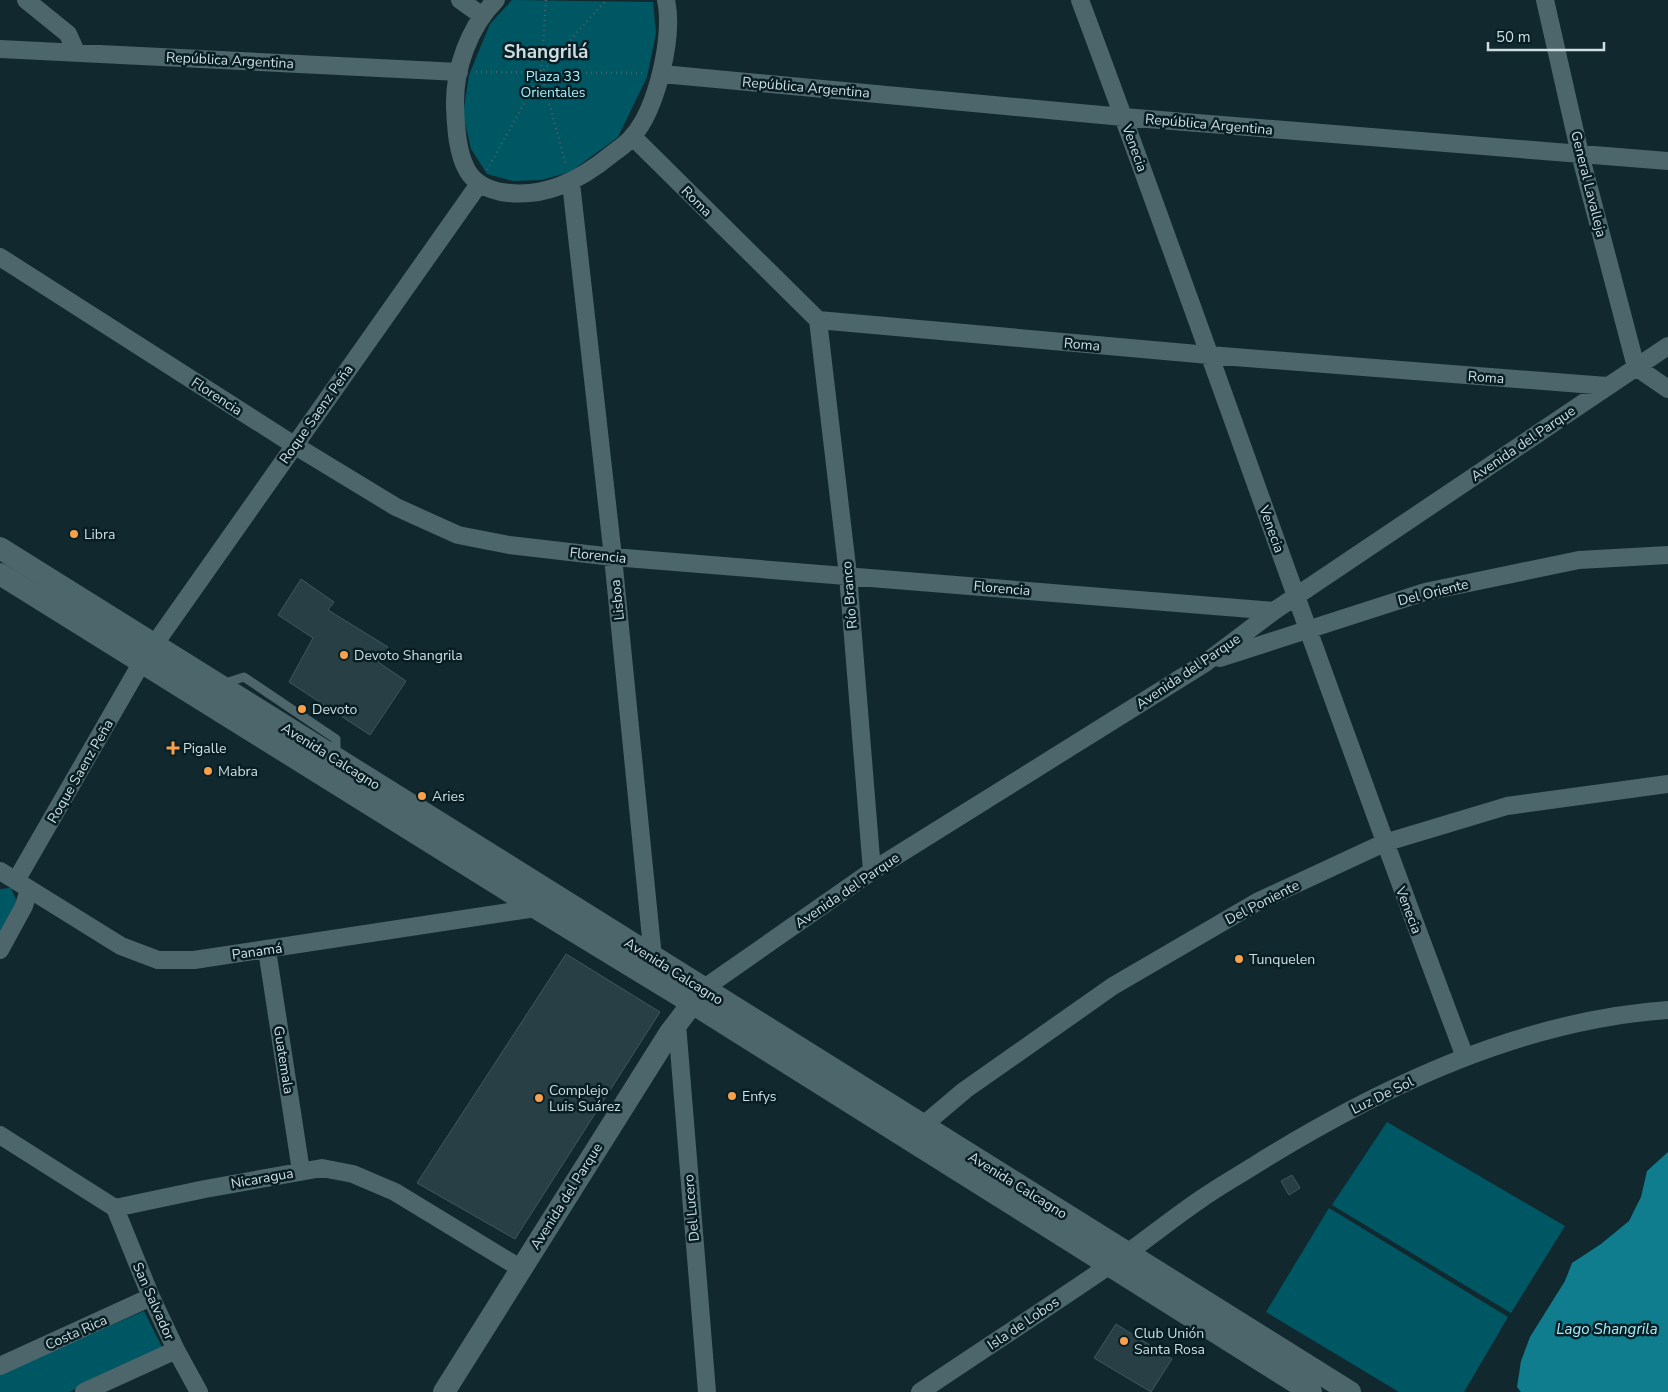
<svg xmlns="http://www.w3.org/2000/svg" width="1668" height="1392" font-family="'Nunito Sans',sans-serif">
<style>
.green{fill:#005764}
.water{fill:#0f7d8e}
.building{fill:#284045;stroke:#3e575c}
.lines{fill:none;stroke-linecap:round;stroke-linejoin:round}
.path{stroke:#4b6065;stroke-width:2.5;stroke-dasharray:1 4;stroke-linecap:butt}
.service{stroke:#4d666b;stroke-width:9}
.minor{stroke:#4d666b;stroke-width:18}
.tertiary{stroke:#4d666b;stroke-width:22}
.poi-dot{fill:#f8a04b;stroke:#071f24;stroke-width:2}
.labels{text-anchor:middle;stroke-width:5;stroke-linejoin:round;paint-order:stroke}
.street-label{font-size:14px;fill:#cfdde0;stroke:#071f24}
.park-label{font-size:14px;fill:#a7eefd;stroke:#071f24}
.poi-label{font-size:14px;fill:#cfdde0;stroke:#071f24;text-anchor:start}
.water-label{font-size:15px;font-style:italic;fill:#a7eefc;stroke:#071f24}
.district-label{font-size:19px;font-weight:bold;fill:#cfdde0;stroke:#071f24}
</style>
<rect width="100%" height="100%" fill="#11292e"/>
<path class="green" d="M512,0L653,2L656,33L647,77L618,137L570,172L541,180L513,181L487,174L471,149L463,114L469,75L490,24Z
M11,888L17,902L0,933V889Z
M1387,1122L1565,1226L1511,1313L1332,1205Z
M1329,1208L1508,1317L1464,1392H1399L1266,1312Z
M144,1311L163,1349L69,1392H0V1374Z"/>
<path class="water" d="M1668,1152V1392H1521L1517,1387L1521,1361L1530,1337L1565,1281L1572,1263L1601,1244L1629,1221L1641,1197L1647,1171Z"/>
<path class="building" d="M301,579L334,602L328,610L388,647L378,662L406,681L370,735L289,682L313,638L278,615Z
M566,954L660,1012L515,1239L417,1183Z
M1292,1175L1300,1188L1289,1195L1281,1181Z
M1116,1324L1172,1359L1151,1392L1094,1358Z"/>
<g class="lines">
<path class="path" d="M546,0L541,73L566,165
M476,72L645,73
M487,170L541,73L606,0"/>
<path class="service" d="M222,684L244,677L336,739V757"/>
<path class="minor" d="M26,0L68,34L76,52
M460,0L481,15
M496,0C469,27 454,69 455,107C456,127 457,152 467,170C474,183 487,189 501,192C544,199 579,181 612,154C618,149 627,144 632,137C657,109 674,36 666,0
M1080,0C1211,351 1332,706 1465,1057
M1545,0L1580,154L1636,367L1668,389
M0,49L459,72
M662,74L1123,117L1668,161
M633,137L818,320L1209,355L1607,386
M571,183L613,557L653,958
M0,257L294,445L396,507L458,535L509,545L613,557L1274,611
M818,320L848,575L872,871
M154,645L479,184
M1220,658L1425,592L1579,560L1668,555
M0,871L121,946L158,960H194L536,908
M17,879L142,662
M0,950L24,906L29,889
M267,950L301,1171
M703,989L872,871L1205,663L1274,611L1668,346
M677,1024L707,1392
M914,1133L965,1090L1113,986L1257,902L1384,843L1507,806L1668,784
M0,1135L115,1208L205,1189L322,1168L353,1174L395,1192L520,1268
M115,1208L151,1297L176,1350L199,1392
M0,1366L151,1297
M84,1392L176,1350
M920,1392C988,1346 1058,1301 1126,1254C1151,1236 1176,1216 1201,1199C1221,1185 1243,1173 1263,1160C1385,1085 1523,1020 1668,1010"/>
<path class="tertiary" d="M0,548L1350,1392
M0,574L536,908L692,1003L1311,1392
M444,1392L669,1034L701,992"/>
</g>
<g class="poi-dot">
<circle cx="74" cy="534" r="5"/>
<circle cx="344" cy="655" r="5"/>
<circle cx="302" cy="709" r="5"/>
<path d="M170.5 740.5h5v5h5v5h-5v5h-5v-5h-5v-5h5z"/>
<circle cx="208" cy="771" r="5"/>
<circle cx="422" cy="796" r="5"/>
<circle cx="1239" cy="959" r="5"/>
<circle cx="732" cy="1096" r="5"/>
<circle cx="539" cy="1098" r="5"/>
<circle cx="1124" cy="1341" r="5"/>
</g>
<g class="labels">
<g class="street-label">
<text transform="translate(230 60) rotate(3)" y="5">República Argentina</text>
<text transform="translate(806 87) rotate(5)" y="5">República Argentina</text>
<text transform="translate(1209 124) rotate(5)" y="5">República Argentina</text>
<text transform="translate(1135 148) rotate(70)" y="5">Venecia</text>
<text transform="translate(1589 184) rotate(76)" y="5">General Lavalleja</text>
<text transform="translate(697 201) rotate(45)" y="5">Roma</text>
<text transform="translate(1082 344) rotate(5)" y="5">Roma</text>
<text transform="translate(1486 377) rotate(4)" y="5">Roma</text>
<text transform="translate(217 396) rotate(33)" y="5">Florencia</text>
<text transform="translate(316 414) rotate(-55)" y="5">Roque Saenz Peña</text>
<text transform="translate(1523 443) rotate(-34)" y="5">Avenida del Parque</text>
<text transform="translate(1272 529) rotate(70)" y="5">Venecia</text>
<text transform="translate(598 555) rotate(6)" y="5">Florencia</text>
<text transform="translate(1002 588) rotate(5)" y="5">Florencia</text>
<text transform="translate(1433 592) rotate(-14)" y="5">Del Oriente</text>
<text transform="translate(849 595) rotate(-95)" y="5">Río Branco</text>
<text transform="translate(617 600) rotate(-96)" y="5">Lisboa</text>
<text transform="translate(1188 671) rotate(-34)" y="5">Avenida del Parque</text>
<text transform="translate(331 756) rotate(32)" y="5">Avenida Calcagno</text>
<text transform="translate(80 771) rotate(-60)" y="5">Roque Saenz Peña</text>
<text transform="translate(847 890) rotate(-34)" y="5">Avenida del Parque</text>
<text transform="translate(1262 902) rotate(-27)" y="5">Del Poniente</text>
<text transform="translate(1409 910) rotate(69)" y="5">Venecia</text>
<text transform="translate(257 951) rotate(-8)" y="5">Panamá</text>
<text transform="translate(674 971) rotate(32)" y="5">Avenida Calcagno</text>
<text transform="translate(284 1060) rotate(81)" y="5">Guatemala</text>
<text transform="translate(1382 1095) rotate(-26)" y="5">Luz De Sol</text>
<text transform="translate(262 1178) rotate(-10)" y="5">Nicaragua</text>
<text transform="translate(1018 1185) rotate(32)" y="5">Avenida Calcagno</text>
<text transform="translate(566 1196) rotate(-58)" y="5">Avenida del Parque</text>
<text transform="translate(691 1208) rotate(-95)" y="5">Del Lucero</text>
<text transform="translate(154 1301) rotate(66)" y="5">San Salvador</text>
<text transform="translate(1023 1323) rotate(-34)" y="5">Isla de Lobos</text>
<text transform="translate(76 1332) rotate(-24)" y="5">Costa Rica</text>
</g>
<g class="park-label">
<text x="553" y="81">Plaza 33<tspan x="553" dy="16">Orientales</tspan></text>
</g>
<g class="poi-label">
<text x="84" y="539">Libra</text>
<text x="354" y="660">Devoto Shangrila</text>
<text x="312" y="714">Devoto</text>
<text x="183" y="753">Pigalle</text>
<text x="218" y="776">Mabra</text>
<text x="432" y="801">Aries</text>
<text x="1249" y="964">Tunquelen</text>
<text x="549" y="1095">Complejo<tspan x="549" dy="16">Luis Suárez</tspan></text>
<text x="742" y="1101">Enfys</text>
<text x="1134" y="1338">Club Unión<tspan x="1134" dy="16">Santa Rosa</tspan></text>
</g>
<g class="water-label">
<text x="1607" y="1334">Lago Shangrila</text>
</g>
<g class="district-label">
<text x="546" y="58">Shangrilá</text>
</g>
</g>
<path d="M1488 42v8h116v-8" fill="none" stroke="#cfdde0" stroke-width="2.5"/>
<text x="1496" y="42" font-size="15" fill="#cfdde0" stroke="#071f24" stroke-width="4" paint-order="stroke">50 m</text>
</svg>
